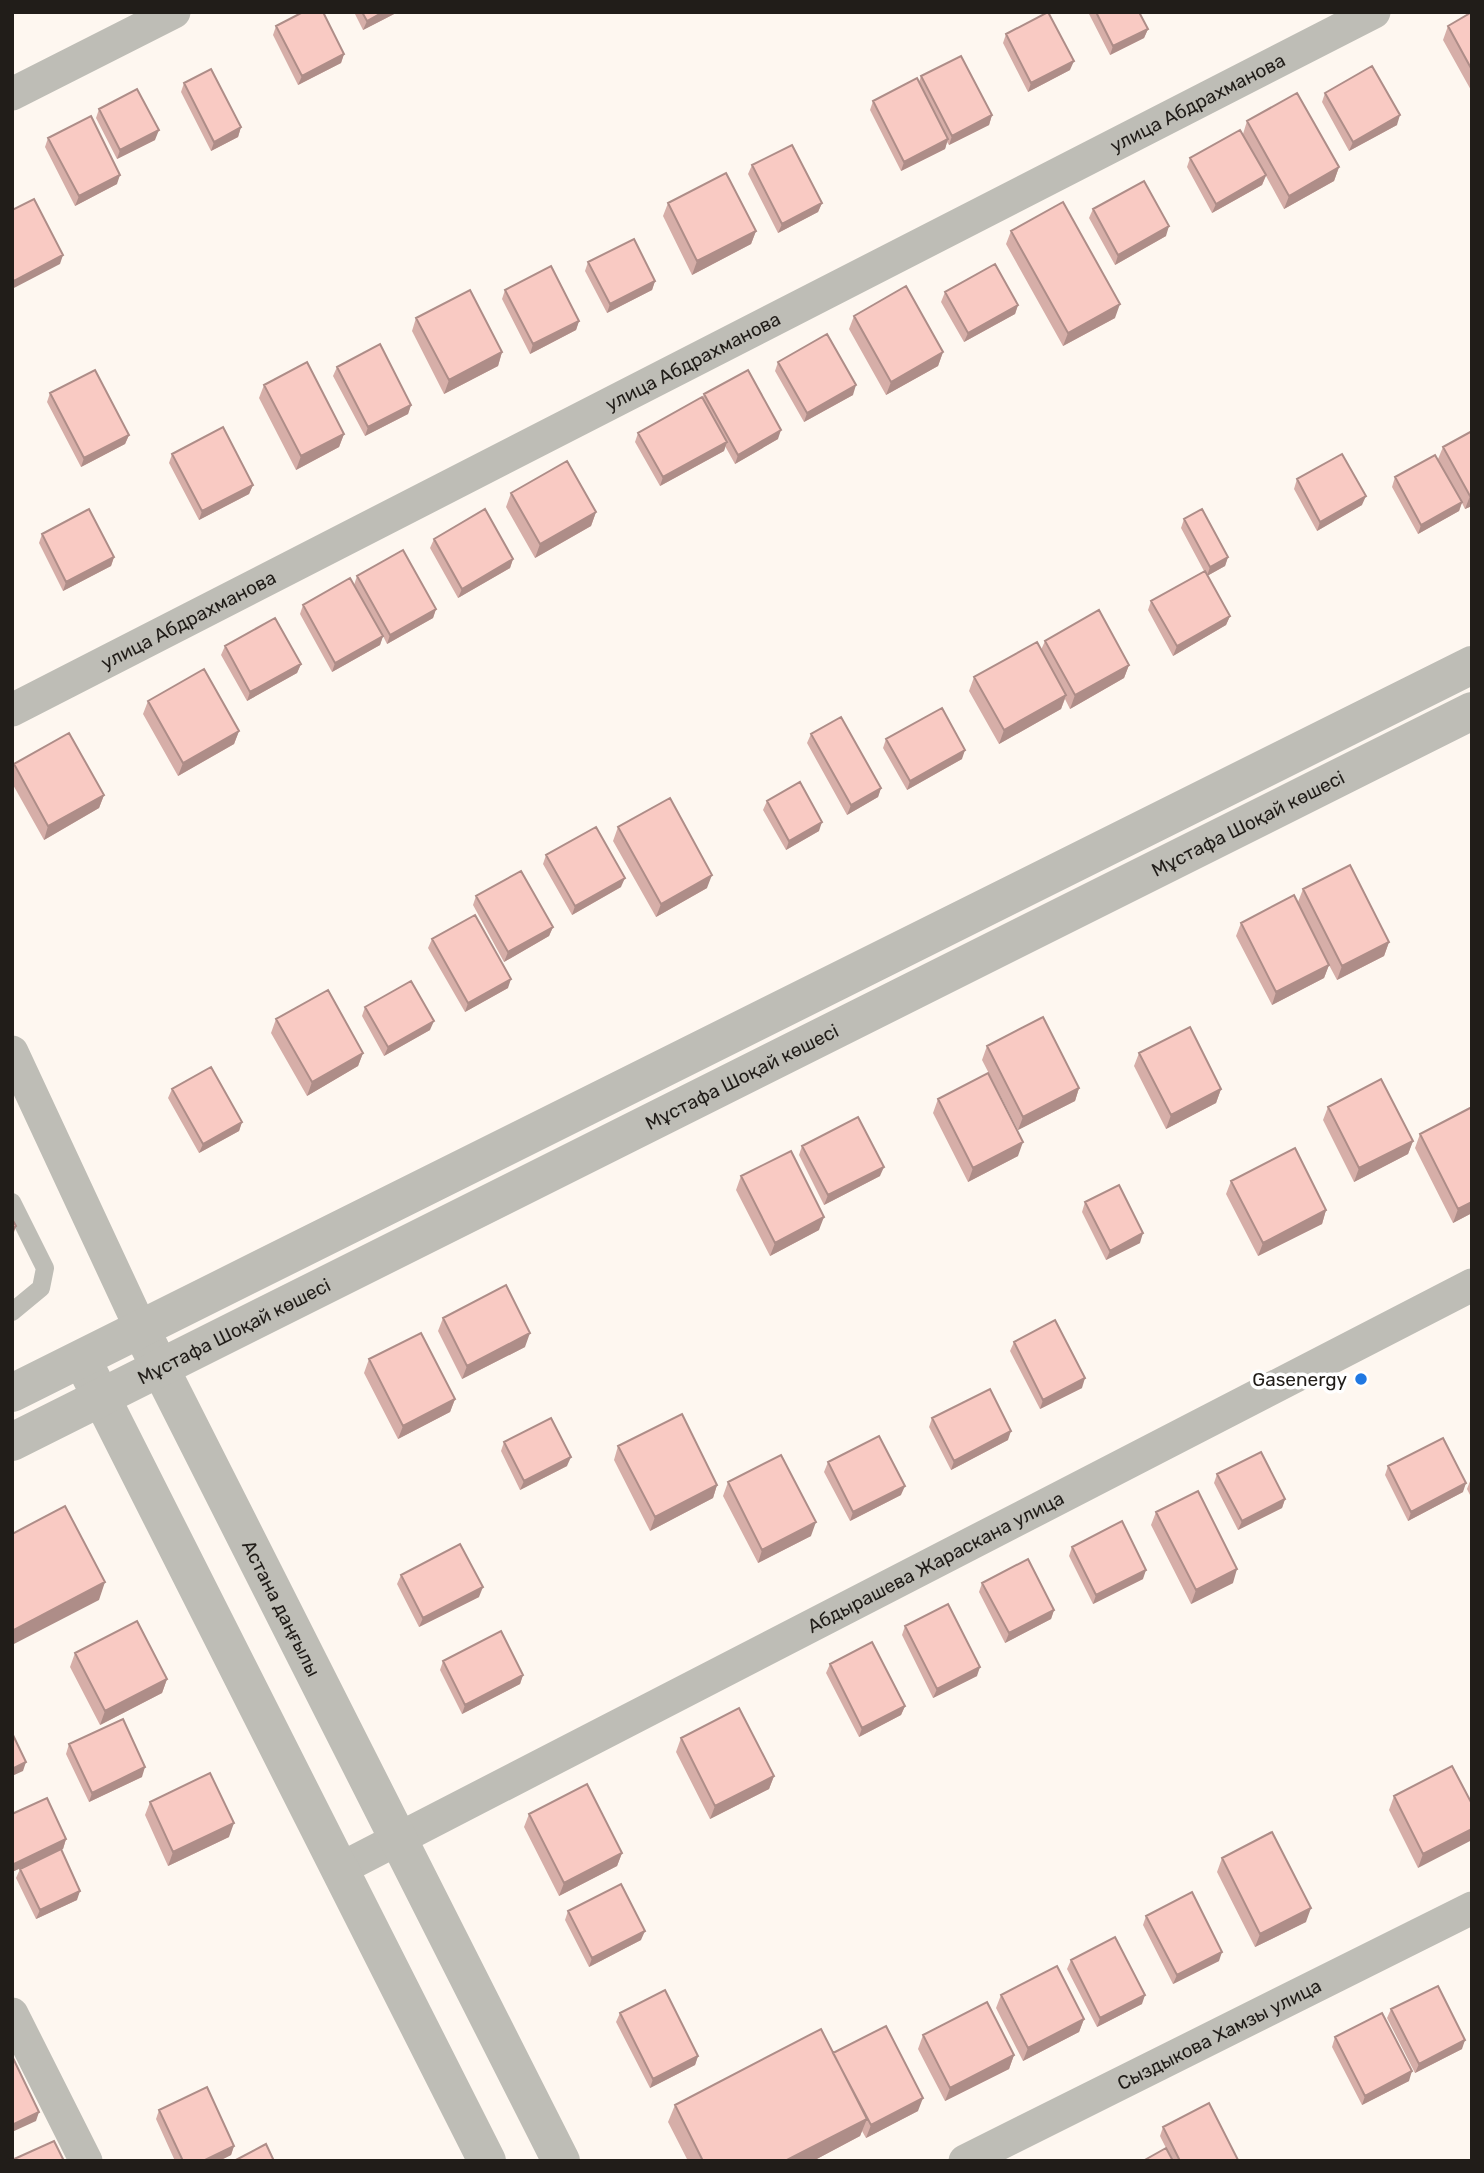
<svg xmlns="http://www.w3.org/2000/svg" width="1484" height="2173" font-family="Rubik,sans-serif">
<style>
.lines{fill:none;stroke-linecap:round;stroke-linejoin:round}
.service{stroke:#bebdb6;stroke-width:18}
.minor{stroke:#bebdb6;stroke-width:33}
.tertiary{stroke:#bebdb6;stroke-width:38}
.wall{fill:#d6aea8}
.shaded-wall{fill:#ae8d88}
.building{fill:#f9cac3;stroke:#ae8d88;stroke-width:2}
.poi-dot{fill:#2078e2;stroke:#fff;stroke-width:2.5}
.labels{text-anchor:middle;stroke-width:7;stroke-linejoin:round;paint-order:stroke}
.street-label{font-size:19px;fill:#211d19;stroke:#fff}
.poi-label{font-size:19px;fill:#211d19;stroke:#fff;text-anchor:end}
</style>
<rect width="100%" height="100%" fill="#fef7f0"/>
<g class="lines">
<path class="service" d="M12,1202L45,1268L41,1288L12,1312"/>
<g class="minor">
<path d="M12,94L174,12"/>
<path id="s1" d="M12,710L1374,12"/>
<path d="M12,1052L141,1329"/>
<path id="s2" d="M340,1869L1472,1285"/>
<path d="M12,2014L86,2161"/>
<path id="s3" d="M965,2161L1472,1908"/>
</g>
<g class="tertiary">
<path id="s4" d="M148,1344L561,2161"/>
<path d="M89,1373L487,2161"/>
<path d="M12,1393L1472,665"/>
<path id="s5" d="M12,1442L1472,711"/>
</g>
</g>
<path class="wall" d="M354,12H398L363,30Z
M1088,12H1139L1148,29L1144,38L1110,55Z
M1472,12V92L1443,40L1448,26Z
M276,26L344,54L341,63L298,85L273,35Z
M1006,34L1070,70L1028,92L1003,43Z
M921,76L992,115L989,125L949,145L947,142L945,149L901,171L870,110L873,101L919,82Z
M184,83L241,127L238,137L211,151L181,92Z
M1325,93L1397,125L1349,151L1322,102Z
M99,109L155,140L117,159L96,118Z
M1247,121L1339,167L1334,181L1284,209L1266,176L1262,185L1212,213L1187,167L1190,158L1243,134Z
M48,138L117,184L75,206L45,147Z
M752,165L822,203L818,212L778,233L748,174Z
M668,203L756,231L751,244L692,275L663,216Z
M1093,209L1166,236L1115,265L1089,218Z
M1011,231L1115,318L1063,346L1006,244Z
M588,262L655,281L652,290L607,313L585,271Z
M505,290L579,321L576,330L530,354L502,299Z
M945,292L1018,305L1015,314L964,342L941,302Z
M854,316L943,352L938,366L886,395L849,329Z
M416,318L502,352L498,366L444,394L412,331Z
M778,362L853,395L804,422L775,371Z
M337,367L411,405L408,414L365,436L333,376Z
M264,385L344,434L339,447L296,470L259,398Z
M50,393L129,435L125,444L81,467L47,402Z
M704,394L778,439L735,464L725,446L724,451L660,486L635,442L638,433L702,399Z
M1472,431V506L1465,509L1462,503L1459,511L1418,534L1392,487L1395,477L1438,459L1443,447Z
M172,454L253,485L249,494L199,520L169,463Z
M1297,479L1362,505L1317,531L1294,489Z
M511,493L596,512L591,526L535,558L506,507Z
M1184,519L1228,557L1225,566L1207,576L1230,616L1226,625L1173,656L1148,610L1151,601L1204,571L1181,528Z
M42,534L114,557L111,566L63,591L39,543Z
M434,539L513,559L510,568L458,598L430,548Z
M357,576L436,609L433,618L387,644L383,636L380,645L332,672L300,614L303,605L354,585Z
M1045,641L1129,665L1124,678L1070,709L1065,699L1061,709L999,744L969,691L974,677L1041,650Z
M225,646L301,664L297,673L247,701L221,655Z
M148,701L239,731L234,744L178,776L143,714Z
M811,734L881,788L878,797L847,815L807,743Z
M886,739L962,759L907,790L883,748Z
M14,764L104,795L99,808L44,840L12,783V768Z
M767,801L819,831L786,850L763,810Z
M618,827L707,888L656,917L613,841Z
M546,855L621,887L572,915L543,864Z
M1303,889L1389,942L1384,956L1337,980L1329,965L1324,978L1272,1005L1236,936L1241,923L1298,902Z
M476,896L553,927L549,936L504,962L473,905Z
M432,939L508,988L465,1012L428,948Z
M365,1007L430,1030L384,1056L362,1016Z
M276,1019L363,1053L358,1066L307,1096L271,1033Z
M987,1046L1079,1088L1075,1101L1018,1130L982,1060Z
M1139,1053L1221,1089L1216,1103L1166,1129L1134,1066Z
M172,1089L242,1122L239,1131L199,1153L168,1098Z
M938,1099L1018,1156L968,1182L933,1113Z
M1328,1107L1413,1141L1408,1154L1354,1182L1323,1120Z
M1472,1107V1213L1453,1223L1415,1148L1420,1134Z
M802,1146L880,1176L824,1205L799,1155Z
M741,1176L819,1230L770,1256L736,1190Z
M1231,1181L1326,1210L1322,1224L1258,1256L1226,1194Z
M1085,1202L1140,1243L1106,1260L1082,1212Z
M443,1318L525,1347L462,1379L438,1331Z
M1014,1342L1082,1388L1040,1409L1010,1351Z
M369,1359L455,1399L450,1412L398,1439L364,1373Z
M932,1418L1008,1440L951,1470L929,1427Z
M504,1442L567,1466L520,1490L501,1451Z
M618,1446L717,1485L713,1498L650,1531L614,1460Z
M828,1462L901,1495L850,1521L824,1472Z
M1388,1466L1463,1492L1408,1521L1385,1475Z
M1217,1474L1285,1499L1282,1508L1238,1530L1214,1483Z
M1472,1476V1499L1467,1489Z
M728,1482L811,1536L758,1563L723,1496Z
M1156,1512L1233,1583L1191,1604L1151,1525Z
M1072,1547L1143,1579L1093,1604L1069,1556Z
M401,1575L479,1597L419,1627L397,1584Z
M982,1583L1054,1610L1051,1619L1005,1643L979,1592Z
M905,1626L977,1676L933,1698L902,1635Z
M75,1653L167,1679L162,1693L100,1725L70,1667Z
M443,1661L523,1675L520,1684L462,1714L440,1670Z
M830,1664L905,1706L901,1715L859,1737L826,1673Z
M681,1738L774,1776L769,1789L710,1819L676,1752Z
M69,1744L142,1777L89,1802L66,1754Z
M1394,1796L1472,1804L1418,1868L1389,1810Z
M150,1802L229,1837L168,1866L145,1815Z
M12,1814L66,1839L63,1849H61L77,1900L36,1919L16,1878L20,1869L48,1855L12,1872Z
M529,1814L622,1853L617,1866L559,1896L524,1827Z
M1222,1858L1306,1922L1255,1947L1217,1872Z
M568,1911L641,1940L589,1967L565,1920Z
M1146,1916L1219,1961L1173,1984L1143,1925Z
M1071,1960L1142,2004L1097,2027L1067,1969Z
M1001,1995L1084,2019L1079,2032L1023,2061L996,2008Z
M1391,2009L1462,2049L1415,2073L1387,2018Z
M620,2013L698,2056L695,2065L650,2088L616,2022Z
M923,2035L1014,2055L1009,2069L945,2101L918,2049Z
M1335,2037L1409,2081L1362,2105L1332,2047Z
M833,2053L918,2111L866,2138L862,2131L860,2136L813,2161H688L668,2122L675,2105Z
M159,2110L234,2146L231,2155L219,2161H175L156,2119Z
M1163,2127L1238,2160L1143,2161L1166,2148L1160,2136Z"/>
<path class="shaded-wall" d="M383,12H398L363,30L367,21Z
M1148,29L1144,38L1110,55L1113,46Z
M344,54L341,63L298,85L302,76Z
M1074,61L1070,70L1028,92L1031,83Z
M992,115L989,125L949,145L952,136Z
M1400,115L1397,125L1349,151L1353,142Z
M241,127L238,137L211,151L214,142Z
M159,130L155,140L117,159L120,150Z
M948,139L945,149L901,171L904,162Z
M1339,167L1334,181L1284,209L1289,196Z
M120,175L117,184L75,206L79,196Z
M1266,175L1262,185L1212,213L1216,204Z
M822,203L818,212L778,233L782,224Z
M1169,226L1166,236L1115,265L1118,255Z
M756,231L751,244L692,275L697,261Z
M63,255L60,264L12,289L14,281Z
M655,281L652,290L607,313L610,304Z
M1120,304L1115,318L1063,346L1068,333Z
M1018,305L1015,314L964,342L968,333Z
M579,321L576,330L530,354L533,344Z
M502,352L498,366L444,394L449,380Z
M943,352L938,366L886,395L891,382Z
M856,385L853,395L804,422L807,413Z
M411,405L408,414L365,436L368,427Z
M781,430L778,439L735,464L738,455Z
M344,434L339,447L296,470L301,456Z
M129,435L125,444L81,467L84,458Z
M727,442L724,451L660,486L663,477Z
M253,485L249,494L199,520L202,511Z
M1472,495V506L1465,509L1470,496Z
M1366,496L1362,505L1317,531L1320,522Z
M1462,502L1459,511L1418,534L1421,525Z
M596,512L591,526L535,558L540,544Z
M114,557L111,566L63,591L66,582Z
M1228,557L1225,566L1207,576L1210,567Z
M513,559L510,568L458,598L462,589Z
M436,609L433,618L387,644L390,635Z
M1230,616L1226,625L1173,656L1177,646Z
M383,636L380,645L332,672L335,663Z
M301,664L297,673L247,701L250,692Z
M1129,665L1124,678L1070,709L1075,695Z
M1066,695L1061,709L999,744L1004,730Z
M239,731L234,744L178,776L183,763Z
M965,750L962,759L907,790L910,781Z
M881,788L878,797L847,815L851,805Z
M104,795L99,808L44,840L48,826Z
M822,822L819,831L786,850L789,841Z
M712,875L707,888L656,917L661,904Z
M625,878L621,887L572,915L575,906Z
M553,927L549,936L504,962L508,952Z
M1389,942L1384,956L1337,980L1342,966Z
M1329,965L1324,978L1272,1005L1276,992Z
M511,979L508,988L465,1012L468,1003Z
M434,1021L430,1030L384,1056L388,1047Z
M363,1053L358,1066L307,1096L312,1082Z
M1079,1088L1075,1101L1018,1130L1023,1117Z
M1221,1089L1216,1103L1166,1129L1171,1115Z
M242,1122L239,1131L199,1153L203,1144Z
M1413,1141L1408,1154L1354,1182L1359,1168Z
M1023,1142L1018,1156L968,1182L973,1168Z
M884,1167L880,1176L824,1205L828,1195Z
M1472,1202V1213L1453,1223L1458,1209Z
M1326,1210L1322,1224L1258,1256L1263,1243Z
M824,1217L819,1230L770,1256L775,1243Z
M16,1226L12,1238V1229Z
M1143,1233L1140,1243L1106,1260L1110,1251Z
M530,1333L525,1347L462,1379L467,1366Z
M1085,1378L1082,1388L1040,1409L1043,1400Z
M455,1399L450,1412L398,1439L403,1426Z
M1011,1431L1008,1440L951,1470L954,1461Z
M571,1457L567,1466L520,1490L524,1481Z
M1466,1483L1463,1492L1408,1521L1411,1512Z
M717,1485L713,1498L650,1531L655,1517Z
M905,1486L901,1495L850,1521L853,1512Z
M1285,1499L1282,1508L1238,1530L1242,1521Z
M816,1522L811,1536L758,1563L762,1550Z
M1237,1569L1233,1583L1191,1604L1196,1590Z
M1146,1570L1143,1579L1093,1604L1096,1595Z
M105,1582L99,1600L12,1645V1631Z
M483,1587L479,1597L419,1627L423,1618Z
M1054,1610L1051,1619L1005,1643L1009,1633Z
M980,1667L977,1676L933,1698L937,1689Z
M523,1675L520,1684L462,1714L465,1705Z
M167,1679L162,1693L100,1725L105,1711Z
M905,1706L901,1715L859,1737L862,1728Z
M26,1762L23,1771L12,1776V1769Z
M145,1767L142,1777L89,1802L92,1793Z
M774,1776L769,1789L710,1819L715,1806Z
M234,1823L229,1837L168,1866L173,1852Z
M1472,1829V1840L1418,1868L1423,1854Z
M66,1839L63,1849L12,1872V1865Z
M622,1853L617,1866L559,1896L564,1883Z
M80,1891L77,1900L36,1919L40,1910Z
M1311,1908L1306,1922L1255,1947L1260,1934Z
M645,1931L641,1940L589,1967L592,1958Z
M1222,1952L1219,1961L1173,1984L1177,1975Z
M1145,1995L1142,2004L1097,2027L1100,2018Z
M1084,2019L1079,2032L1023,2061L1028,2048Z
M1465,2040L1462,2049L1415,2073L1419,2064Z
M1014,2055L1009,2069L945,2101L950,2088Z
M698,2056L695,2065L650,2088L653,2079Z
M1412,2071L1409,2081L1362,2105L1365,2096Z
M923,2098L918,2111L866,2138L871,2125Z
M39,2112L36,2121L12,2132V2125Z
M867,2119L860,2136L813,2161H785Z
M234,2146L231,2155L219,2161H203Z"/>
<path class="building" d="M303,12H323L344,54L302,76L276,26Z
M362,12H383L367,21Z
M1048,12L1074,61L1031,83L1006,34Z
M1096,12H1139L1148,29L1113,46Z
M1472,12V70L1448,26Z
M961,56L992,115L952,136L921,76Z
M1372,66L1400,115L1353,142L1325,93Z
M211,69L241,127L214,142L184,83Z
M917,78L948,139L904,162L873,101Z
M137,89L159,130L120,150L99,109Z
M1297,93L1339,167L1289,196L1247,121Z
M91,116L120,175L79,196L48,138Z
M1240,130L1266,175L1216,204L1190,158Z
M792,145L822,203L782,224L752,165Z
M726,173L756,231L697,261L668,203Z
M1144,181L1169,226L1118,255L1093,209Z
M34,199L63,255L14,281L12,278V210Z
M1063,202L1120,304L1068,333L1011,231Z
M634,239L655,281L610,304L588,262Z
M995,264L1018,305L968,333L945,292Z
M551,266L579,321L533,344L505,290Z
M906,286L943,352L891,382L854,316Z
M470,290L502,352L449,380L416,318Z
M827,334L856,385L807,413L778,362Z
M380,344L411,405L368,427L337,367Z
M307,362L344,434L301,456L264,385Z
M95,370L129,435L84,458L50,393Z
M748,370L781,430L738,455L704,394Z
M702,397L727,442L663,477L638,433Z
M223,427L253,485L202,511L172,454Z
M1472,431V495L1470,496L1443,447Z
M1342,454L1366,496L1320,522L1297,479Z
M1435,455L1462,502L1421,525L1395,477Z
M567,461L596,512L540,544L511,493Z
M89,509L114,557L66,582L42,534Z
M485,509L513,559L462,589L434,539Z
M1202,509L1228,557L1210,567L1184,519Z
M403,550L436,609L390,635L357,576Z
M1205,571L1230,616L1177,646L1151,601Z
M350,578L383,636L335,663L303,605Z
M1099,610L1129,665L1075,695L1045,641Z
M275,618L301,664L250,692L225,646Z
M1037,642L1066,695L1004,730L974,677Z
M204,669L239,731L183,763L148,701Z
M942,708L965,750L910,781L886,739Z
M841,717L881,788L851,805L811,734Z
M69,733L104,795L48,826L14,764Z
M800,782L822,822L789,841L767,801Z
M670,798L712,875L661,904L618,827Z
M596,827L625,878L575,906L546,855Z
M1350,865L1389,942L1342,966L1303,889Z
M521,871L553,927L508,952L476,896Z
M1294,895L1329,965L1276,992L1241,923Z
M475,915L511,979L468,1003L432,939Z
M411,981L434,1021L388,1047L365,1007Z
M328,990L363,1053L312,1082L276,1019Z
M1043,1017L1079,1088L1023,1117L987,1046Z
M1190,1027L1221,1089L1171,1115L1139,1053Z
M211,1067L242,1122L203,1144L172,1089Z
M988,1073L1023,1142L973,1168L938,1099Z
M1381,1079L1413,1141L1359,1168L1328,1107Z
M1472,1107V1202L1458,1209L1420,1134Z
M858,1117L884,1167L828,1195L802,1146Z
M1295,1148L1326,1210L1263,1243L1231,1181Z
M791,1151L824,1217L775,1243L741,1176Z
M1119,1185L1143,1233L1110,1251L1085,1202Z
M12,1219L16,1226L12,1229Z
M506,1285L530,1333L467,1366L443,1318Z
M1055,1320L1085,1378L1043,1400L1014,1342Z
M421,1333L455,1399L403,1426L369,1359Z
M990,1389L1011,1431L954,1461L932,1418Z
M682,1414L717,1485L655,1517L618,1446Z
M551,1418L571,1457L524,1481L504,1442Z
M879,1436L905,1486L853,1512L828,1462Z
M1443,1438L1466,1483L1411,1512L1388,1466Z
M1261,1452L1285,1499L1242,1521L1217,1474Z
M781,1455L816,1522L762,1550L728,1482Z
M1198,1491L1237,1569L1196,1590L1156,1512Z
M65,1506L105,1582L12,1631V1534Z
M1122,1521L1146,1570L1096,1595L1072,1547Z
M460,1544L483,1587L423,1618L401,1575Z
M1028,1559L1054,1610L1009,1633L982,1583Z
M948,1604L980,1667L937,1689L905,1626Z
M137,1621L167,1679L105,1711L75,1653Z
M501,1631L523,1675L465,1705L443,1661Z
M872,1642L905,1706L862,1728L830,1664Z
M739,1708L774,1776L715,1806L681,1738Z
M123,1719L145,1767L92,1793L69,1744Z
M12,1733L26,1762L12,1769Z
M1452,1766L1472,1804V1829L1423,1854L1394,1796Z
M210,1773L234,1823L173,1852L150,1802Z
M587,1784L622,1853L564,1883L529,1814Z
M47,1798L66,1839L12,1865V1814Z
M1272,1832L1311,1908L1260,1934L1222,1858Z
M61,1849L80,1891L40,1910L20,1869Z
M621,1884L645,1931L592,1958L568,1911Z
M1192,1892L1222,1952L1177,1975L1146,1916Z
M1115,1937L1145,1995L1100,2018L1071,1960Z
M1057,1966L1084,2019L1028,2048L1001,1995Z
M1438,1986L1465,2040L1419,2064L1391,2009Z
M665,1990L698,2056L653,2079L620,2013Z
M987,2002L1014,2055L950,2088L923,2035Z
M1382,2013L1412,2071L1365,2096L1335,2037Z
M886,2026L923,2098L871,2125L833,2053Z
M821,2029L867,2119L785,2161H703L675,2105Z
M12,2056L39,2112L12,2125Z
M207,2087L234,2146L203,2161H183L159,2110Z
M1209,2103L1238,2160L1180,2161L1163,2127Z
M54,2141L64,2161H12V2160Z
M266,2144L274,2161H234Z
M1166,2148L1173,2161H1143Z"/>
<circle class="poi-dot" cx="1361" cy="1379" r="7"/>
<g class="labels">
<g class="street-label">
<text dy="7" stroke="none"><textPath href="#s1" startOffset="1332">улица Абдрахманова</textPath></text>
<text dy="7" stroke="none"><textPath href="#s1" startOffset="765">улица Абдрахманова</textPath></text>
<text dy="7" stroke="none"><textPath href="#s1" startOffset="198">улица Абдрахманова</textPath></text>
<text dy="7" stroke="none"><textPath href="#s5" startOffset="1382">Мұстафа Шоқай көшесі</textPath></text>
<text dy="7" stroke="none"><textPath href="#s5" startOffset="816">Мұстафа Шоқай көшесі</textPath></text>
<text dy="7" stroke="none"><textPath href="#s5" startOffset="248">Мұстафа Шоқай көшесі</textPath></text>
<text dy="7" stroke="none"><textPath href="#s2" startOffset="670">Абдырашева Жараскана улица</textPath></text>
<text dy="7" stroke="none"><textPath href="#s4" startOffset="296">Астана даңғылы</textPath></text>
<text dy="7" stroke="none"><textPath href="#s3" startOffset="284">Сыздыкова Хамзы улица</textPath></text>
</g>
<g class="poi-label">
<text x="1347" y="1386">Gasenergy</text>
</g>
</g>
<rect width="1484" height="2173" fill="none" stroke="#211d19" stroke-width="28"/>
</svg>
